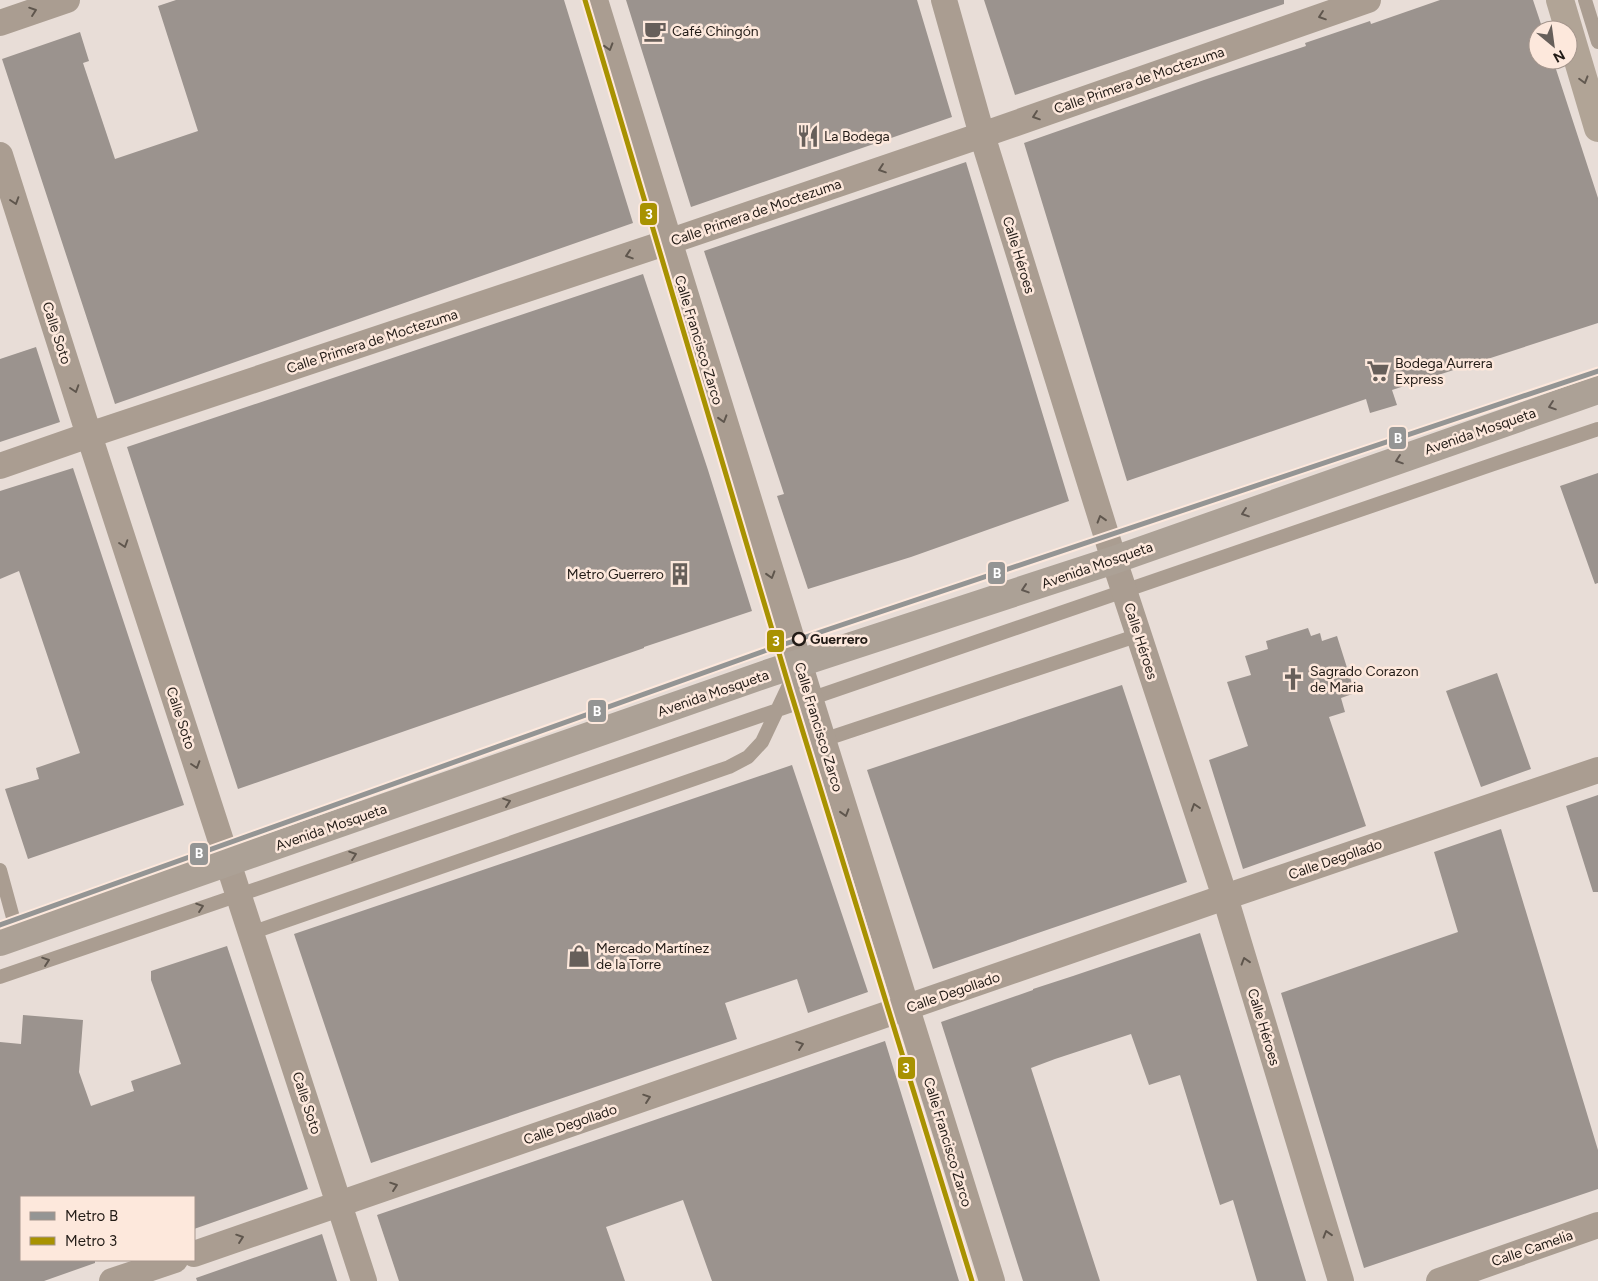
<svg xmlns="http://www.w3.org/2000/svg" width="1598" height="1281" font-family="Figtree,sans-serif">
<style>
.building{fill:#9b938e}
.lines{fill:none;stroke-linecap:round;stroke-linejoin:round}
.lane{stroke:#aa9d91;stroke-width:14}
.street{stroke:#aa9d91;stroke-width:26}
.secondary{stroke:#b1a496;stroke-width:28}
.primary{stroke:#aca196;stroke-width:28}
.metro-1-casing{stroke:#fde8dc;stroke-width:9}
.metro-2-casing{stroke:#fde8dc;stroke-width:9}
.metro-1{stroke:#949594;stroke-width:5}
.metro-2{stroke:#a89201;stroke-width:5}
.oneway{stroke:#5f564d}
.oneway2{stroke:#625950}
.oneway3{stroke:#605750}
.stop-dot{fill:#fde8dc;stroke:#221b16;stroke-width:2.5}
.labels{text-anchor:middle;stroke-width:5;stroke-linejoin:round;paint-order:stroke}
.poi-label{font-size:14px;fill:#221b16;stroke:#fde8dc;text-anchor:start}
.street-label{font-size:14px;fill:#221b16;stroke:#fde8dc}
.stop-label{font-size:14px;font-weight:bold;fill:#221b16;stroke:#fde8dc;text-anchor:start}
.line-badge{stroke:#fde8dc;stroke-width:2}
.badge-label{font-size:14px;text-anchor:middle;font-weight:bold;fill:#fff}
</style>
<rect width="100%" height="100%" fill="#e8ddd7"/>
<path class="building" d="M176,0H564L633,223L115,404L2,59L80,32L89,61L83,63L115,159L198,131L158,6Z
M626,0H917L952,117L691,207Z
M984,0H1284V4L1015,95Z
M1440,0H1533L1543,30H1538V60H1553L1598,198V323L1392,390L1397,405L1370,413L1366,399L1127,481L1024,143L1204,80L1306,46L1305,43L1370,21L1371,24Z
M966,162L1069,501L911,557L808,589L777,496L784,494L704,251Z
M643,274L708,470L752,611L644,647V648L238,789L127,447Z
M36,347L60,422L0,442V359Z
M73,468L184,805L28,859L5,789L39,779L36,768L80,753L19,571L0,579V491Z
M1598,473V583L1595,584L1560,486Z
M1308,628L1311,636L1320,633L1322,641L1337,636L1355,693L1341,698L1345,712L1329,717L1366,826L1243,869L1209,760L1248,746L1227,682L1251,675L1245,656L1268,649L1266,641Z
M1497,673L1531,769L1481,787L1446,691Z
M1122,685L1187,882L933,969L867,770Z
M792,765L868,992L808,1013L797,979L725,1003L737,1039L371,1163L294,934Z
M1598,795V892H1593L1566,806Z
M1501,829L1598,1150V1189L1364,1268L1281,993L1458,932L1434,852Z
M1200,933L1306,1281H1257L1233,1200L1220,1205L1180,1075L1149,1085L1131,1034L1055,1059L1031,1068L1100,1281H1023L941,1022L1033,990V989L1073,976Z
M227,946L308,1189L194,1229V1197H21V1260H95V1263L44,1281H0V1042L21,1044L23,1015L83,1020L79,1072L91,1106L134,1091L131,1081L181,1064L151,980V971Z
M885,1041L959,1281H712L683,1200L606,1227L625,1281H399L377,1215Z
M322,1234L337,1281H197L196,1278Z"/>
<g class="lines">
<path class="lane" d="M1585,0L1598,42
M823,740L1139,635
M0,870L18,936
M251,933L729,767L748,757L762,742L799,664
M0,977L1491,465L1598,429"/>
<path class="street" d="M595,0L810,698L992,1281
M944,0L982,135L1114,560L1225,897L1341,1281
M0,23L67,0
M0,155L89,435L364,1281
M0,466L89,435L668,242L982,135L1368,0
M194,1254L339,1204L1225,897L1598,770
M112,1281L175,1260
M1439,1281L1598,1225"/>
<path class="secondary" d="M1560,0L1598,128"/>
<path class="primary" d="M0,942L769,673L1114,560L1598,390"/>
<defs>
<path id="metro-1" d="M0,925L767,650L1598,371"/>
<path id="metro-2" d="M585,0L790,690L972,1281"/>
</defs>
<use href="#metro-1" class="metro-1-casing"/>
<use href="#metro-2" class="metro-2-casing"/>
<use href="#metro-1" class="metro-1"/>
<use href="#metro-2" class="metro-2"/>
</g>
<defs><path id="oneway-chevron" d="M-2-3.5L2.5 0L-2 3.5" fill="none" stroke-width="1.6" stroke-linecap="round" stroke-linejoin="round" transform="scale(1.25)"/></defs>
<g class="oneway">
<use href="#oneway-chevron" transform="translate(33 11) rotate(-19)"/>
<use href="#oneway-chevron" transform="translate(1322 16) rotate(161)"/>
<use href="#oneway-chevron" transform="translate(609 47) rotate(73)"/>
<use href="#oneway-chevron" transform="translate(1036 116) rotate(161)"/>
<use href="#oneway-chevron" transform="translate(882 169) rotate(161)"/>
<use href="#oneway-chevron" transform="translate(15 201) rotate(72)"/>
<use href="#oneway-chevron" transform="translate(629 255) rotate(162)"/>
<use href="#oneway-chevron" transform="translate(75 389) rotate(72)"/>
<use href="#oneway-chevron" transform="translate(723 419) rotate(73)"/>
<use href="#oneway-chevron" transform="translate(1101 519) rotate(-107)"/>
<use href="#oneway-chevron" transform="translate(124 544) rotate(72)"/>
<use href="#oneway-chevron" transform="translate(771 575) rotate(73)"/>
<use href="#oneway-chevron" transform="translate(196 765) rotate(72)"/>
<use href="#oneway-chevron" transform="translate(507 802) rotate(-19)"/>
<use href="#oneway-chevron" transform="translate(1195 807) rotate(-108)"/>
<use href="#oneway-chevron" transform="translate(845 813) rotate(73)"/>
<use href="#oneway-chevron" transform="translate(353 855) rotate(-19)"/>
<use href="#oneway-chevron" transform="translate(200 907) rotate(-19)"/>
<use href="#oneway-chevron" transform="translate(46 961) rotate(-19)"/>
<use href="#oneway-chevron" transform="translate(1245 961) rotate(-107)"/>
<use href="#oneway-chevron" transform="translate(800 1045) rotate(-19)"/>
<use href="#oneway-chevron" transform="translate(647 1098) rotate(-19)"/>
<use href="#oneway-chevron" transform="translate(394 1186) rotate(-19)"/>
<use href="#oneway-chevron" transform="translate(1327 1234) rotate(-107)"/>
<use href="#oneway-chevron" transform="translate(240 1238) rotate(-19)"/>
</g>
<use class="oneway2" href="#oneway-chevron" transform="translate(1584 80) rotate(74)"/>
<g class="oneway3">
<use href="#oneway-chevron" transform="translate(1552 406) rotate(161)"/>
<use href="#oneway-chevron" transform="translate(1399 460) rotate(161)"/>
<use href="#oneway-chevron" transform="translate(1245 513) rotate(161)"/>
<use href="#oneway-chevron" transform="translate(1025 589) rotate(162)"/>
</g>
<defs>
<symbol id="cafe-bare" viewBox="-9 -9 18 18"><path d="M-5.5-4.5H6V0H3Q3 3.5 0 3.5H-2.5Q-5.5 3.5-5.5 0ZM3-3.2v2h1.7v-2ZM-6 4.5H4V6H-6Z" fill="#675f5a" stroke="#fde8dc" stroke-width="2.5" paint-order="stroke"/></symbol>
<symbol id="restaurant-bare" viewBox="-9 -9 18 18"><path d="M-5-6h1v4h1v-4h1v4h1v-4h1v5L-1.5 .5V6h-2V.5L-5-1ZM5-6V6H3V1.5H1.5Q1.5-4 5-6Z" fill="#675f5a" stroke="#fde8dc" stroke-width="2.5" paint-order="stroke"/></symbol>
<symbol id="supermarket-bare" viewBox="-9 -9 18 18"><path d="M-6-5.5h2.5l.6 2H6L4.5 2H-2.5L-4.4-4H-6ZM-1.5 3.2a1.3 1.3 0 1 0 .1 0ZM3 3.2a1.3 1.3 0 1 0 .1 0Z" fill="#675f5a" stroke="#fde8dc" stroke-width="2.5" paint-order="stroke"/></symbol>
<symbol id="building-bare" viewBox="-9 -9 18 18"><path d="M-4-6H4V6H1V3H-1V6H-4ZM-2.5-4.3h1.7v1.8h-1.7ZM.8-4.3h1.7v1.8H.8ZM-2.5-1h1.7V.8h-1.7ZM.8-1h1.7V.8H.8Z" fill="#675f5a" stroke="#fde8dc" stroke-width="2.5" paint-order="stroke"/></symbol>
<symbol id="church-bare" viewBox="-9 -9 18 18"><path d="M-1.2-6h2.4v3.5h3.3v2.4h-3.3V6h-2.4V-.1h-3.3v-2.4h3.3Z" fill="#675f5a" stroke="#fde8dc" stroke-width="2.5" paint-order="stroke"/></symbol>
<symbol id="shop-bare" viewBox="-9 -9 18 18"><path d="M-5-2.5h2.3a2.7 3.5 0 0 1 5.4 0H5L5.5 6h-11ZM-1.5-2.5h3a1.5 2.3 0 0 0-3 0Z" fill="#675f5a" stroke="#fde8dc" stroke-width="2.5" paint-order="stroke"/></symbol>
</defs>
<g fill-rule="evenodd">
<use href="#cafe-bare" x="639" y="15" width="32" height="32"/>
<use href="#restaurant-bare" x="792" y="120" width="32" height="32"/>
<use href="#supermarket-bare" x="1362" y="355" width="32" height="32"/>
<use href="#building-bare" x="664" y="558" width="32" height="32"/>
<use href="#church-bare" x="1277" y="663" width="32" height="32"/>
<use href="#shop-bare" x="563" y="940" width="32" height="32"/>
</g>
<circle class="stop-dot" cx="799" cy="639" r="6"/>
<g class="labels">
<g class="poi-label">
<text x="672" y="36">Café Chingón</text>
<text x="824" y="141">La Bodega</text>
<text x="1395" y="368">Bodega Aurrera<tspan x="1395" dy="16">Express</tspan></text>
<text x="664" y="579" text-anchor="end">Metro Guerrero</text>
<text x="1310" y="676">Sagrado Corazon<tspan x="1310" dy="16">de Maria</tspan></text>
<text x="596" y="953">Mercado Martínez<tspan x="596" dy="16">de la Torre</tspan></text>
</g>
<g class="street-label">
<text transform="translate(1139 80) rotate(-19)" y="5">Calle Primera de Moctezuma</text>
<text transform="translate(756 212) rotate(-19)" y="5">Calle Primera de Moctezuma</text>
<text transform="translate(1019 255) rotate(73)" y="5">Calle Héroes</text>
<text transform="translate(57 333) rotate(72)" y="5">Calle Soto</text>
<text transform="translate(699 340) rotate(73)" y="5">Calle Francisco Zarco</text>
<text transform="translate(372 341) rotate(-18)" y="5">Calle Primera de Moctezuma</text>
<text transform="translate(1480 431) rotate(-19)" y="5">Avenida Mosqueta</text>
<text transform="translate(1097 565) rotate(-19)" y="5">Avenida Mosqueta</text>
<text transform="translate(1141 641) rotate(72)" y="5">Calle Héroes</text>
<text transform="translate(713 693) rotate(-19)" y="5">Avenida Mosqueta</text>
<text transform="translate(181 718) rotate(72)" y="5">Calle Soto</text>
<text transform="translate(819 727) rotate(73)" y="5">Calle Francisco Zarco</text>
<text transform="translate(331 827) rotate(-19)" y="5">Avenida Mosqueta</text>
<text transform="translate(1335 859) rotate(-19)" y="5">Calle Degollado</text>
<text transform="translate(953 992) rotate(-19)" y="5">Calle Degollado</text>
<text transform="translate(1264 1027) rotate(73)" y="5">Calle Héroes</text>
<text transform="translate(307 1103) rotate(72)" y="5">Calle Soto</text>
<text transform="translate(570 1124) rotate(-19)" y="5">Calle Degollado</text>
<text transform="translate(948 1142) rotate(73)" y="5">Calle Francisco Zarco</text>
<text transform="translate(1532 1248) rotate(-19)" y="5">Calle Camelia</text>
</g>
<g class="stop-label">
<text x="810" y="644">Guerrero</text>
</g>
</g>
<g class="line-badge">
<rect x="639" y="202" width="19" height="24" rx="5" fill="#a89201"/>
<rect x="1388" y="426" width="19" height="24" rx="5" fill="#949594"/>
<rect x="987" y="561" width="19" height="24" rx="5" fill="#949594"/>
<rect x="766" y="629" width="19" height="24" rx="5" fill="#a89201"/>
<rect x="587" y="699" width="20" height="24" rx="5" fill="#949594"/>
<rect x="189" y="842" width="20" height="24" rx="5" fill="#949594"/>
<rect x="897" y="1056" width="19" height="24" rx="5" fill="#a89201"/>
</g>
<g class="badge-label">
<text x="649" y="219">3</text>
<text x="1398" y="443">B</text>
<text x="997" y="578">B</text>
<text x="776" y="646">3</text>
<text x="597" y="716">B</text>
<text x="199" y="858">B</text>
<text x="906" y="1073">3</text>
</g>
<rect x="20" y="1196" width="175" height="65" fill="#fde8dc" stroke="#a5968d"/>
<rect x="30" y="1212" width="25" height="8" fill="#949594" stroke="#a5968d"/>
<text x="65" y="1221" font-size="15" fill="#221b16">Metro B</text>
<rect x="30" y="1237" width="25" height="8" fill="#a89201" stroke="#a5968d"/>
<text x="65" y="1246" font-size="15" fill="#221b16">Metro 3</text>
<g transform="translate(1553 45) rotate(151)"><circle r="24" fill="#fde8dc" stroke="#a5968d"/>
<path d="M0-4L9 19L0 12L-9 19Z" fill="#675f5a"/>
<text y="-8" font-size="14" font-weight="bold" text-anchor="middle" fill="#221b16">N</text>
</g>
</svg>
